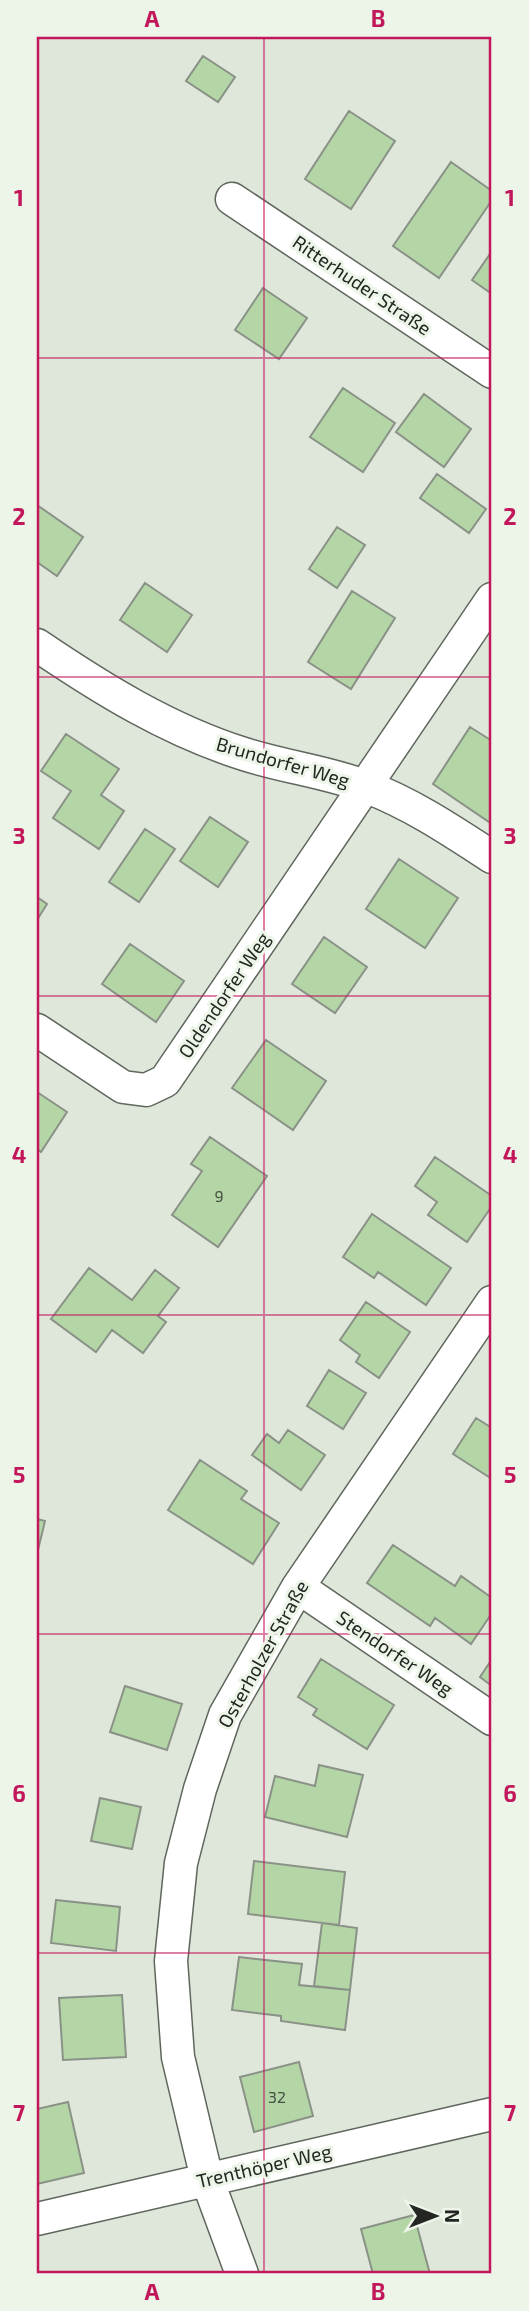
<svg xmlns="http://www.w3.org/2000/svg" width="529" height="2311" font-family="'Exo 2',sans-serif">
<style>
.building{fill:#b4d6a6;stroke:#8a9287;stroke-width:2}
.lines{fill:none;stroke-linecap:round;stroke-linejoin:round}
.street-casing{stroke:#5f665c;stroke-width:35}
.street{stroke:#fff;stroke-width:32}
.grid{fill:none;stroke:#c2185b;stroke-width:2;stroke-opacity:0.55}
.labels{text-anchor:middle;stroke-width:6;stroke-linejoin:round;paint-order:stroke}
.number-label{font-size:16px;fill:#475243}
.street-label{font-size:19px;fill:#232622;stroke:#ecf5e8}
.neatline{fill:none;stroke:#c2185b;stroke-width:2.5}
.grid-label{font-size:23px;text-anchor:middle;font-weight:bold;fill:#c2185b}
</style>
<rect width="100%" height="100%" fill="#dfe7db"/>
<path class="building" d="M203,56L235,77L218,102L186,81Z
M349,111L395,141L351,209L305,179Z
M451,162L492,191V200L439,278L393,246Z
M492,251V294L472,280Z
M263,288L307,318L279,359L235,330Z
M343,388L395,423L363,472L310,437Z
M424,394L471,429L444,467L396,432Z
M437,474L486,509L469,533L420,498Z
M37,505L83,537L57,576L37,562Z
M337,527L365,545L337,588L309,569Z
M145,583L192,615L167,652L120,620Z
M352,591L395,618L351,689L308,662Z
M470,727L492,741V824L433,784Z
M66,734L119,769L101,795L124,811L99,849L53,818L71,791L41,771Z
M210,817L248,842L218,887L180,861Z
M145,829L175,849L139,902L109,882Z
M399,859L458,898L425,948L366,909Z
M37,897L47,904L37,920Z
M324,937L367,967L335,1013L292,984Z
M130,944L184,981L156,1022L102,984Z
M266,1040L326,1081L293,1130L232,1088Z
M37,1092L67,1112L41,1152L37,1149Z
M210,1137L267,1176L218,1247L172,1215L202,1171L191,1164Z
M435,1157L492,1196V1206L467,1242L428,1215L437,1202L415,1186Z
M372,1214L451,1268L426,1305L378,1272L374,1278L343,1257Z
M89,1268L132,1300L155,1270L179,1288L158,1316L166,1322L143,1353L112,1330L96,1352L51,1319Z
M366,1302L410,1332L379,1378L356,1362L360,1355L340,1340Z
M329,1370L366,1393L343,1429L307,1406Z
M476,1418L492,1428V1479L453,1454Z
M288,1430L325,1455L301,1490L252,1455L267,1434L279,1443Z
M200,1460L247,1491L241,1499L279,1523L253,1564L168,1510Z
M37,1519L45,1521L37,1554Z
M393,1545L455,1586L461,1576L492,1598V1613L471,1644L435,1618L430,1626L367,1583Z
M321,1659L394,1705L367,1749L313,1715L317,1709L298,1697Z
M492,1659V1686L480,1677Z
M125,1686L182,1704L167,1750L110,1732Z
M319,1765L363,1775L347,1837L265,1817L275,1776L315,1786Z
M100,1798L141,1807L132,1849L91,1841Z
M254,1861L345,1872L339,1925L248,1914Z
M56,1900L120,1907L116,1951L51,1943Z
M322,1923L357,1928L350,1990L314,1986Z
M239,1957L302,1964L299,1985L350,1990L345,2030L281,2021V2016L232,2010Z
M122,1995L126,2057L63,2060L59,1998Z
M299,2062L313,2116L254,2132L240,2077Z
M68,2102L84,2173L37,2184V2109Z
M414,2215L430,2274H373L361,2229Z"/>
<g class="lines">
<defs>
<path id="street" d="M232,199L492,372
M37,645C102,689 168,730 244,754C284,767 328,772 367,787C412,804 452,831 492,857
M37,1030L123,1087L146,1090L165,1081L492,599
M298,1587L492,1719
M37,2219L492,2114
M242,2274L207,2179L178,2057L171,1961L181,1863L200,1789L225,1715L298,1587L492,1302"/>
</defs>
<use href="#street" class="street-casing"/>
<use href="#street" class="street"/>
</g>
<path class="grid" d="M264,37V2274M37,358H492M37,677H492M37,996H492M37,1315H492M37,1634H492M37,1953H492"/>
<g class="labels">
<g class="number-label">
<text x="219" y="1202">9</text>
<text x="277" y="2103">32</text>
</g>
<g class="street-label">
<text transform="translate(362 285) rotate(34)" y="7">Ritterhuder Straße</text>
<text transform="translate(283 762) rotate(16)" y="7">Brundorfer Weg</text>
<text transform="translate(224 995) rotate(-56)" y="7">Oldendorfer Weg</text>
<text transform="translate(395 1653) rotate(34)" y="7">Stendorfer Weg</text>
<text transform="translate(263 1654) rotate(-61)" y="7">Osterholzer Straße</text>
<text transform="translate(264 2166) rotate(-13)" y="7">Trenthöper Weg</text>
</g>
</g>
<rect width="529" height="2311" fill="none" stroke="#ecf5e8" stroke-width="77"/>
<g transform="translate(435 2216) rotate(90)" stroke="#ecf5e8" stroke-width="5" paint-order="stroke">
<path d="M0-5L12 26L0 18L-12 26Z" fill="#232622"/>
<text y="-10" font-size="19" font-weight="bold" text-anchor="middle" fill="#232622">N</text>
</g>
<rect x="38" y="38" width="452" height="2234" class="neatline"/>
<g class="grid-label">
<text x="152" y="27">A</text>
<text x="378" y="27">B</text>
<text x="19" y="206">1</text>
<text x="510" y="206">1</text>
<text x="19" y="525">2</text>
<text x="510" y="525">2</text>
<text x="19" y="844">3</text>
<text x="510" y="844">3</text>
<text x="19" y="1163">4</text>
<text x="510" y="1163">4</text>
<text x="19" y="1483">5</text>
<text x="510" y="1483">5</text>
<text x="19" y="1802">6</text>
<text x="510" y="1802">6</text>
<text x="19" y="2121">7</text>
<text x="510" y="2121">7</text>
<text x="152" y="2300">A</text>
<text x="378" y="2300">B</text>
</g>
</svg>
